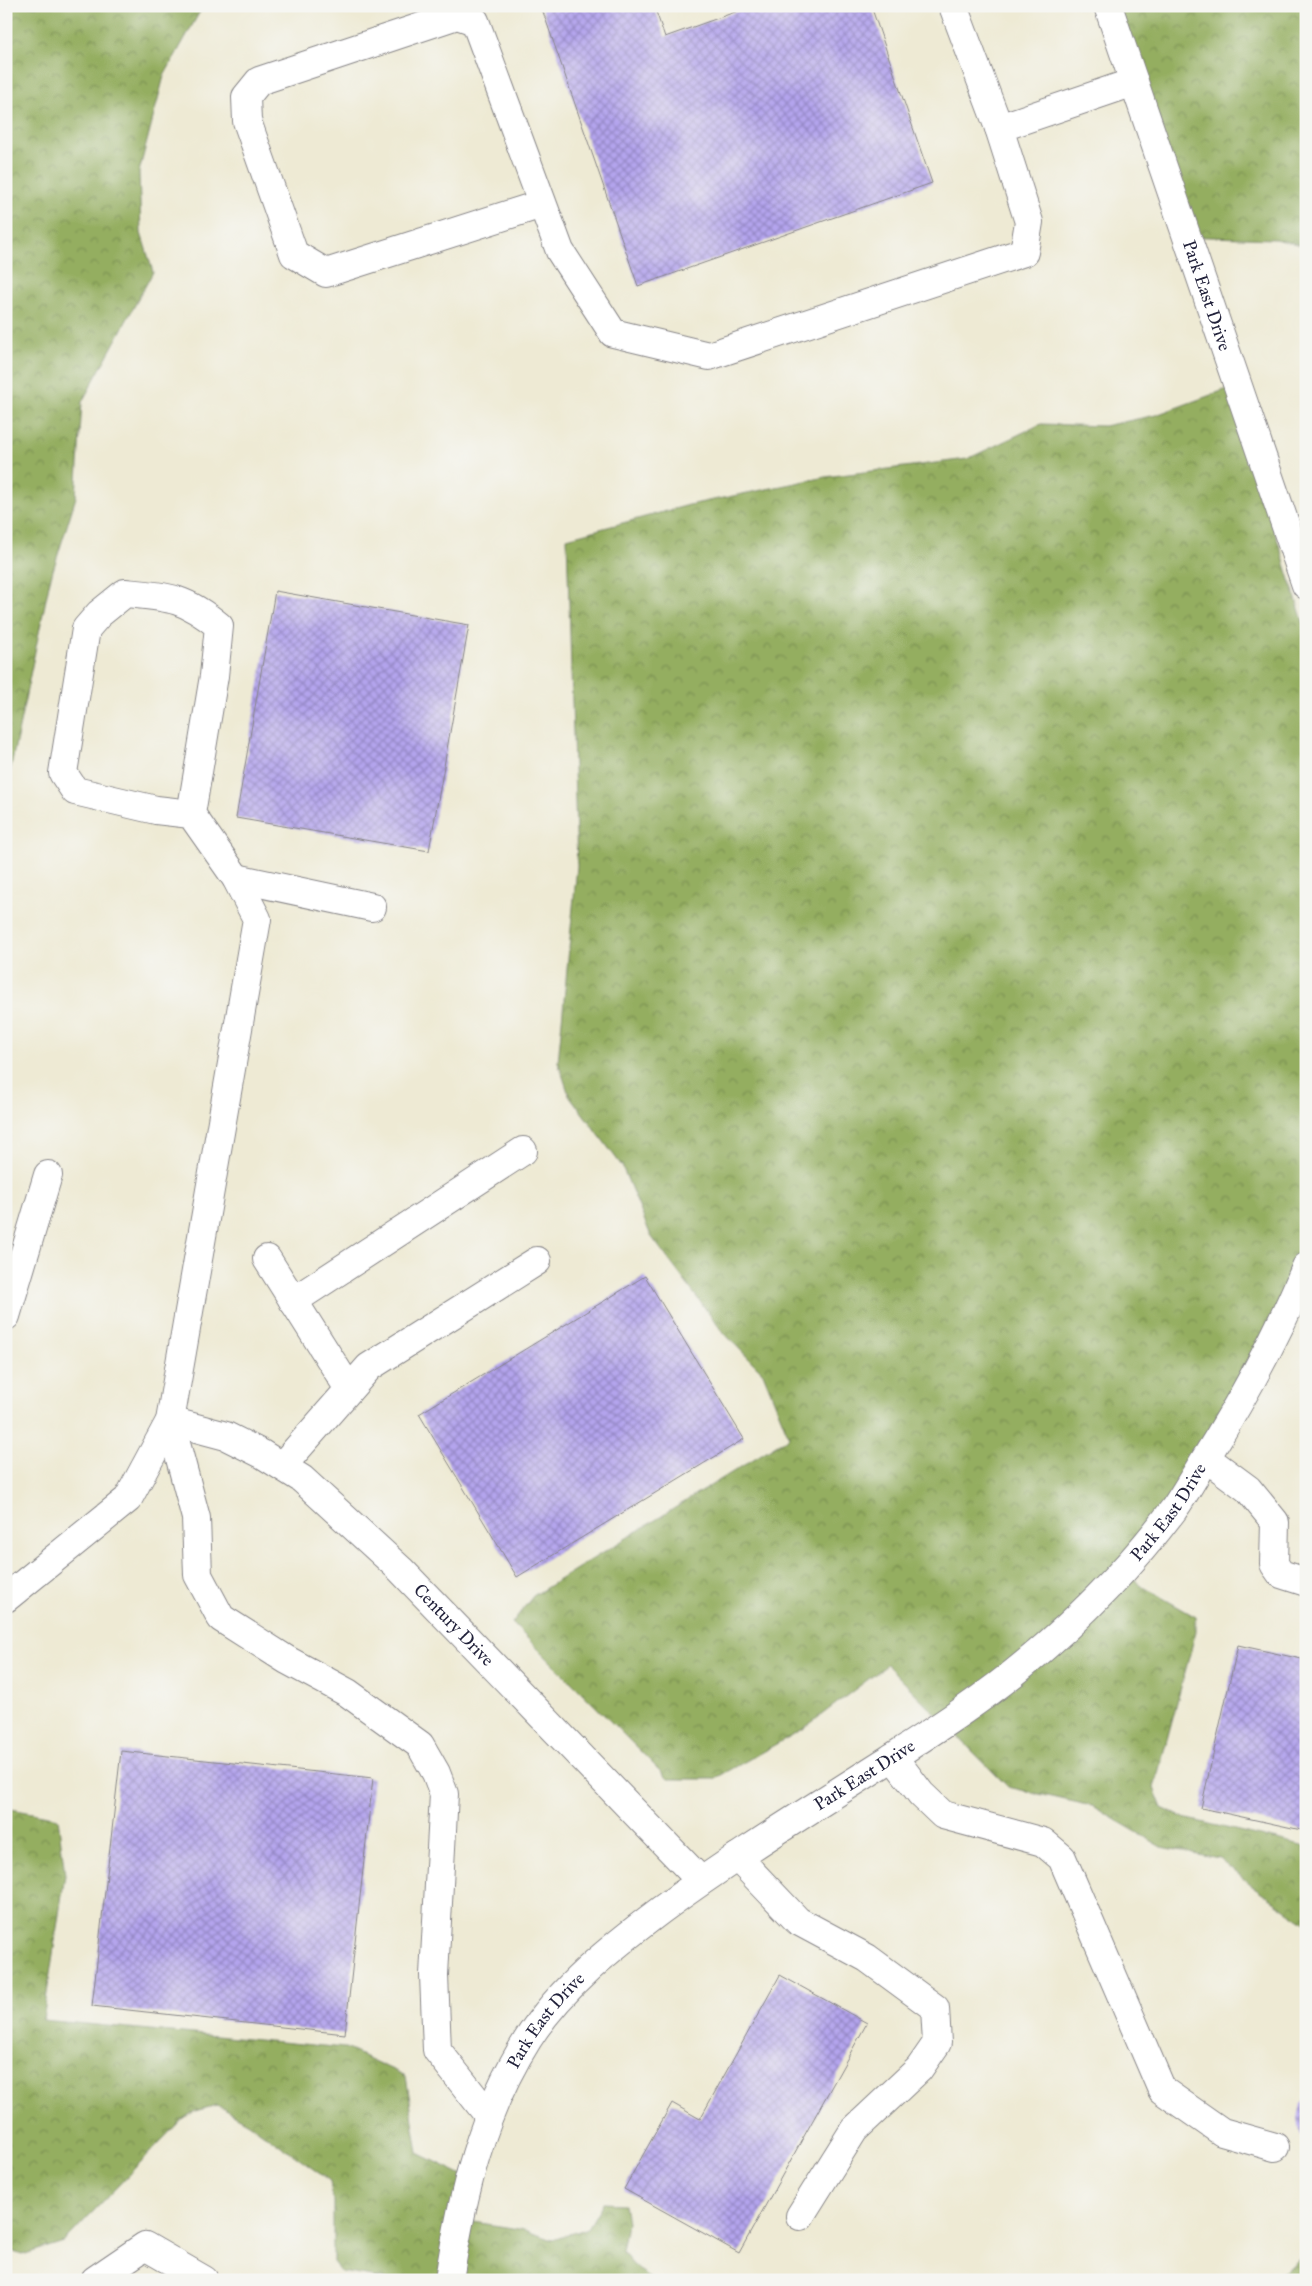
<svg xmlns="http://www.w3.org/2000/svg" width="1312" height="2286" font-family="'IM FELL Great Primer',serif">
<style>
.forest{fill:url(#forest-crowns);stroke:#5b684e}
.building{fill:url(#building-cross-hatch)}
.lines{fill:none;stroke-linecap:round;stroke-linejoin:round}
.minor-casing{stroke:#888688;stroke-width:30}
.minor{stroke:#fff;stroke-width:28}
.labels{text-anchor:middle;stroke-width:4;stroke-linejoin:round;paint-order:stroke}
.street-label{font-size:18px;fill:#22223b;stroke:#f6f6f2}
</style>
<defs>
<pattern id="forest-crowns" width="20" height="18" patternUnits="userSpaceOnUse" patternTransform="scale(1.25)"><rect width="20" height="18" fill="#94ae60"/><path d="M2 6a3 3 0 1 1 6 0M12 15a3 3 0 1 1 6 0" fill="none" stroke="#788d50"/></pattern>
<pattern id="building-cross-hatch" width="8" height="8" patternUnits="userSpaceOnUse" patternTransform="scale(1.25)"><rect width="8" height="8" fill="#b4a4ed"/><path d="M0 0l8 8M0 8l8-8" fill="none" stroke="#9285c1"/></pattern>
</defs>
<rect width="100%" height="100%" fill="#f6f6f2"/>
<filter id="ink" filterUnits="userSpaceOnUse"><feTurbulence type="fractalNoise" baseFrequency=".02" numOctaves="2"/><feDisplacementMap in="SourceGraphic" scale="10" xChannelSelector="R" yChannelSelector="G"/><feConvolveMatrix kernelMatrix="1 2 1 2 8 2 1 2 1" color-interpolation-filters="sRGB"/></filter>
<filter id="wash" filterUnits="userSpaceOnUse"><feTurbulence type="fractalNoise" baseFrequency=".0096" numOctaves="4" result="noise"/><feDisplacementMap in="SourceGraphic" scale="20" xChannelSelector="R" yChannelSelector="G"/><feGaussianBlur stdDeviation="1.12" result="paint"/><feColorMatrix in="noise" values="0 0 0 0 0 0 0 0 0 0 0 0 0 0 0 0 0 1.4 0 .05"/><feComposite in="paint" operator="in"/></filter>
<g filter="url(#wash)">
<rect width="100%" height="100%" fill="#eeead4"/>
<path class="forest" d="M6,6H203L164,76L139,172L141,233L153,272L82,402L76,497L50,580L6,790Z
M1105,6H1306V246L1275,239L1179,236Z
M1230,388L1306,631V1250L1224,1425L1120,1567L1140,1585L1196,1617V1631L1154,1788L1162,1808L1184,1818L1306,1847V1923L1252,1886L1219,1858L1162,1847L1092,1806L1008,1787L887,1665L803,1729L714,1779H668L512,1623L533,1596L789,1437L763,1373L722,1331L651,1236L622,1166L569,1095L558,1062L577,866L567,538L689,505L825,477L967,459L1041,424L1104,426L1156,415Z
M6,1808L58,1818L65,1875L43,2020L345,2048L406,2076L418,2153L463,2175L459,2212L474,2222L525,2230L553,2240L588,2228L603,2203L624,2204L627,2223L622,2252L636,2268L655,2280H390L341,2272L333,2262V2201L330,2181L249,2123L217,2105L195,2111L181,2120L64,2242L22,2255L6,2249Z
M1306,2252V2280H1275Z"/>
<g id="blocks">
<path class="building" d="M541,6H654L665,37L752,6H871L932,183L638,286Z
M275,591L469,625L429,851L236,818Z
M645,1276L744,1439L517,1577L419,1414Z
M1238,1645L1306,1660V1831L1201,1808Z
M121,1751L373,1778L345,2034L92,2006Z
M780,1975L867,2023L739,2253L624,2189L672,2103L700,2119Z
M1306,2096V2146L1300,2132L1298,2118L1301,2104Z"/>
</g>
</g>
<g filter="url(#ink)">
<use href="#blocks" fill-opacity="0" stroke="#888688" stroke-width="1"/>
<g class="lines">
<defs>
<g id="minor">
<path d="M953,6L999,128"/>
<path id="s1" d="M1108,6L1306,585"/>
<path d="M542,204L326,273L294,254L247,121L246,97L259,81L457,15L475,21L560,251L613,333L709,356L1024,252L1029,222L999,128L1134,82"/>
<path d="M236,878L372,907"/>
<path d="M267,1259L349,1389"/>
<path d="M293,1301L523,1151"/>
<path d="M6,1316L48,1175"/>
<path d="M170,1421L196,1518L198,1575L221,1618L287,1660L348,1693L420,1745L436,1773L444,1794L434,1975L437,2050L489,2116"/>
<path id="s2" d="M170,1421L226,1436L262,1454L302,1479L401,1570L701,1881"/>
<path d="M1206,1458L1248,1489L1275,1522L1274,1564L1281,1574L1306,1582"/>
<path d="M282,1466L369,1367L537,1261"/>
<path d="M6,1598L128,1499L170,1421L257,919L236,878L191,814L156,810L75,791L63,773L86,629L99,614L125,593C169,597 184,597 219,626L214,676L191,814"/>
<path d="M893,1757L921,1794L943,1815L1043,1842L1062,1858L1162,2090L1222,2132L1275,2147"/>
<path d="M737,1857L798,1921L867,1958L935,2008L937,2043L919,2069L854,2130L800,2216"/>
<path d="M95,2280L145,2246L204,2280"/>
<path id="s3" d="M449,2280C462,2195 481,2113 528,2039C561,1987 612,1947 661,1910C733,1857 810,1810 885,1762C933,1731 982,1700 1026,1663C1080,1618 1132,1565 1174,1509C1186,1492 1196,1473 1207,1456C1245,1395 1279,1333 1306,1267"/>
</g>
</defs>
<use href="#minor" class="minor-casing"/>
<use href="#minor" class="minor"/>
</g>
</g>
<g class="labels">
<g class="street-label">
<text dy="6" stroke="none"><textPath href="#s1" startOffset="306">Park East Drive</textPath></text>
<text dy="6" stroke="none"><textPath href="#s3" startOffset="1091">Park East Drive</textPath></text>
<text dy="6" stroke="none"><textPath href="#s2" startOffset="356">Century Drive</textPath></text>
<text dy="6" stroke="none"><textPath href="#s3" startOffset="686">Park East Drive</textPath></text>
<text dy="6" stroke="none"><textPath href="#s3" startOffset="281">Park East Drive</textPath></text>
</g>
</g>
<rect width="1312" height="2286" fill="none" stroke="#f6f6f2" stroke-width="25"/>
</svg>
